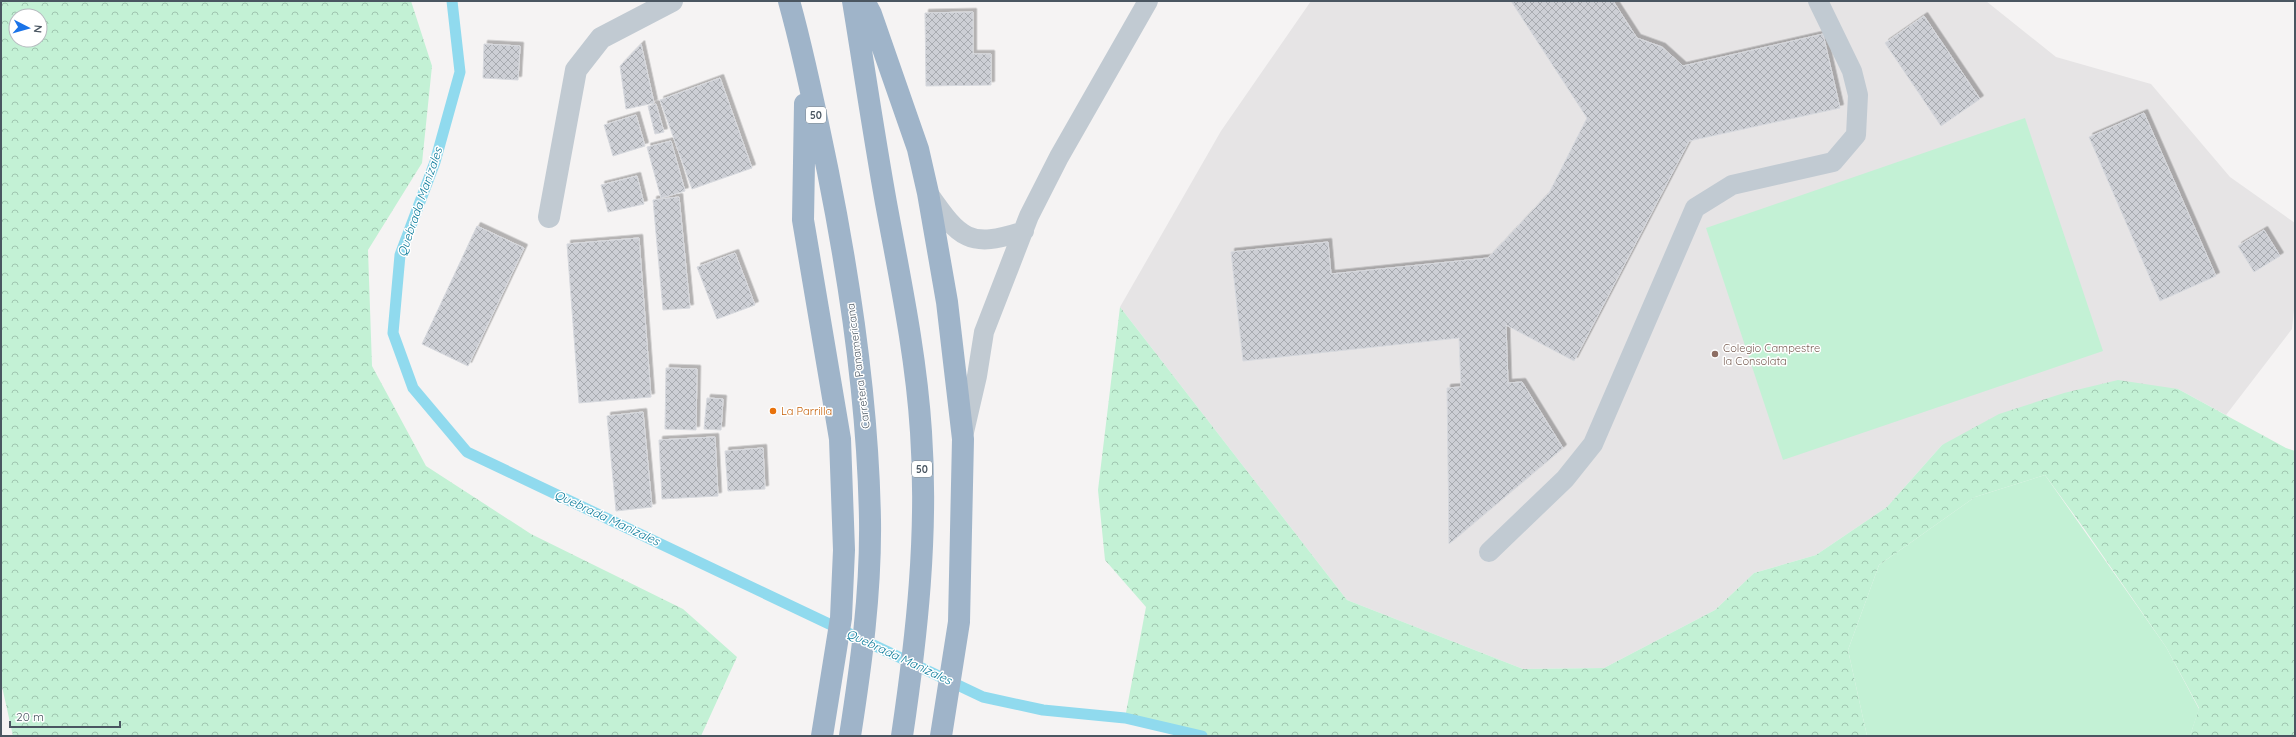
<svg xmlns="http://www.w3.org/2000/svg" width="2296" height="737" font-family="Quicksand,sans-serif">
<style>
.education{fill:#e6e4e5}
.grass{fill:#c3f1d5}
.forest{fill:url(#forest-crowns);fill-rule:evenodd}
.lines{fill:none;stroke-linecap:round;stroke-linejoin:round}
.stream{stroke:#90daee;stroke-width:11}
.building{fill:url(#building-cross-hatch);stroke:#d7d9de;filter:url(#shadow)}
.service{stroke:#c1cad2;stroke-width:20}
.minor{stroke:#c1cad2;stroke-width:22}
.trunk{stroke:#9fb4c9;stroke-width:22}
.education-dot{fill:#8d6e63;stroke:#fff;stroke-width:1.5}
.food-dot{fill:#e8710a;stroke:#fff;stroke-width:1.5}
.labels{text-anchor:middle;stroke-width:3;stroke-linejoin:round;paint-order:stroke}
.shield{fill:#fff;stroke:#808990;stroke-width:1}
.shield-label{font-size:10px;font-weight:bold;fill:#4a5661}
.education-label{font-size:11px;fill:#785e54;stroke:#fff;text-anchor:start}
.street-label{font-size:11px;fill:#4a5661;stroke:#fff}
.food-label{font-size:11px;fill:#c56008;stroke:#fff;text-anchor:start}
.water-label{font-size:12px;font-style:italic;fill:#0c7c9b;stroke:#fff}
</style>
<defs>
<pattern id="forest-crowns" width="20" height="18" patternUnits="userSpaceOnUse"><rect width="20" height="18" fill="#c3f1d5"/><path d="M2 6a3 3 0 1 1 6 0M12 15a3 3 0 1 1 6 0" fill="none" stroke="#a0c6b0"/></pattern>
<pattern id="building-cross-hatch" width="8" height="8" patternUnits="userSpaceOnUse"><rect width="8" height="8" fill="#cdcfd5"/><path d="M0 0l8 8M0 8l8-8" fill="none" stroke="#a8abb0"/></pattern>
<filter id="shadow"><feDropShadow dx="3.5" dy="-3.5" stdDeviation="0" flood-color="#0004"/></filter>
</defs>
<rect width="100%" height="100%" fill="#f5f3f3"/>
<path class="education" d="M1311,1H1986L2056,57L2151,84L2230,177L2295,223V301L2292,329L2226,415L2178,389L1942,445L1887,507L1816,555L1754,573L1715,610L1604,668L1523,669L1347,600L1120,307L1221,131Z"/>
<path class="grass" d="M2025,118L2103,351L1783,460L1706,228Z
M2045,475L2166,647L2199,709L2190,736H1867L1848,650L1879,565L1975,497Z"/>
<path class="forest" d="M1,1H411L432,66L422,163L368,250L372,366L426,466L531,534L683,609L737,657L701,736H13L1,682ZM16,16H40V40H16Z
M1120,307L1347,600L1523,669L1604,668L1715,610L1754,573L1816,555L1887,507L1942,445L1999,414L2064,393L2118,380L2178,389L2286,448L2295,451V736H2190L2199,708L2166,647L2083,527L2045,475L1975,497L1879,565L1848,650L1867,736H1202L1125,718L1146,607L1105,560L1098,490Z"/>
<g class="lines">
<path class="stream" d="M452,1L460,72L435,162L400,255L393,333L413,388L467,452L983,697L1043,710L1125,718L1202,736"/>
</g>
<path class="building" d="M1511,1H1613L1637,38L1662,47L1683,66L1823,34L1840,108L1689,141L1574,361L1506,325L1508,383L1522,382L1563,448L1449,544L1447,388L1461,387L1459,338L1243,361L1231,252L1328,242L1331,274L1488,258L1549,193L1587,118Z
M973,12V54H991V85L926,86L925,13Z
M1924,16L1980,99L1941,126L1885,43Z
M484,44L520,46L518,80L483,78Z
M641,44L654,103L626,109L620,66Z
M720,78L752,168L692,189L660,100Z
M656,104L664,132L655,134L648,106Z
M2144,113L2216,276L2160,301L2089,137Z
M636,115L645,146L613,156L604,125Z
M671,141L685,191L661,198L647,147Z
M637,176L644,204L608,212L601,185Z
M679,197L690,308L663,310L653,200Z
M477,226L524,248L468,366L422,344Z
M2264,230L2280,256L2254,272L2238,246Z
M639,238L651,397L579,403L567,244Z
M735,253L755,305L717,319L697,267Z
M666,368L697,369L696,430L665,429Z
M707,398L723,399L721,430L704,429Z
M643,412L652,507L616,511L607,416Z
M715,437L718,496L662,499L659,440Z
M763,448L765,489L728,491L725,451Z"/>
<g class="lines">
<path class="service" d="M928,193C960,239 969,249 1024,231
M964,432L977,376L984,332L1029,216L1059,157L1148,1
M1489,552L1565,479L1593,444L1695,208L1732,185L1833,162L1856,135L1858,95L1852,71L1818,1"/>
<path class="minor" d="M549,217L576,70L601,38L672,1"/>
<path class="trunk" d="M789,1C805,58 816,114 828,172C851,287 868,403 870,520C871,593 861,665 850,736
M853,1C864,68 874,136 886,203C900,279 916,354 921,432C928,534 917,635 902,736
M864,1L871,14L918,149L928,193L947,302L963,439L959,622L941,736
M805,104L803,220L840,439L844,550L841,618L822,736"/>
</g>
<circle class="education-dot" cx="1715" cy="354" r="4"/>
<circle class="food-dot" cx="773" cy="411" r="4"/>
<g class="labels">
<g class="shield">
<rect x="806" y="107" width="20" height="16" rx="3"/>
<rect x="912" y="461" width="20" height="16" rx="3"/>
</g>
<g class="shield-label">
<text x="816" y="119">50</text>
<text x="922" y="473">50</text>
</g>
<g class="education-label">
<text x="1723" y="352">Colegio Campestre<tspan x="1723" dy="13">la Consolata</tspan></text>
</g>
<g class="street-label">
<text transform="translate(858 366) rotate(-97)" y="4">Carretera Panamericana</text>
</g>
<g class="food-label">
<text x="781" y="415">La Parrilla</text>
</g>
<g class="water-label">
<text transform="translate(420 202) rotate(-71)" y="4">Quebrada Manizales</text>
<text transform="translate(607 518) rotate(25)" y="4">Quebrada Manizales</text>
<text transform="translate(899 657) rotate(25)" y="4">Quebrada Manizales</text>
</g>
</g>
<rect width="2296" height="737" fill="none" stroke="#4a5661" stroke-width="4"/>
<g transform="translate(28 28) rotate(96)"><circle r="19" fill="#ffffff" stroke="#b7bbc0"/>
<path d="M0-3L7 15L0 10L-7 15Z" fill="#1a73e8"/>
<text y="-6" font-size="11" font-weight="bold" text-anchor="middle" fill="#4a5661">N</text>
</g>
<path d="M10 721v6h110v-6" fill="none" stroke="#4a5661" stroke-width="2"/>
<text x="16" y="721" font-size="12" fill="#4a5661" stroke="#ffffff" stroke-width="3" paint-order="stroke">20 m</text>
</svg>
